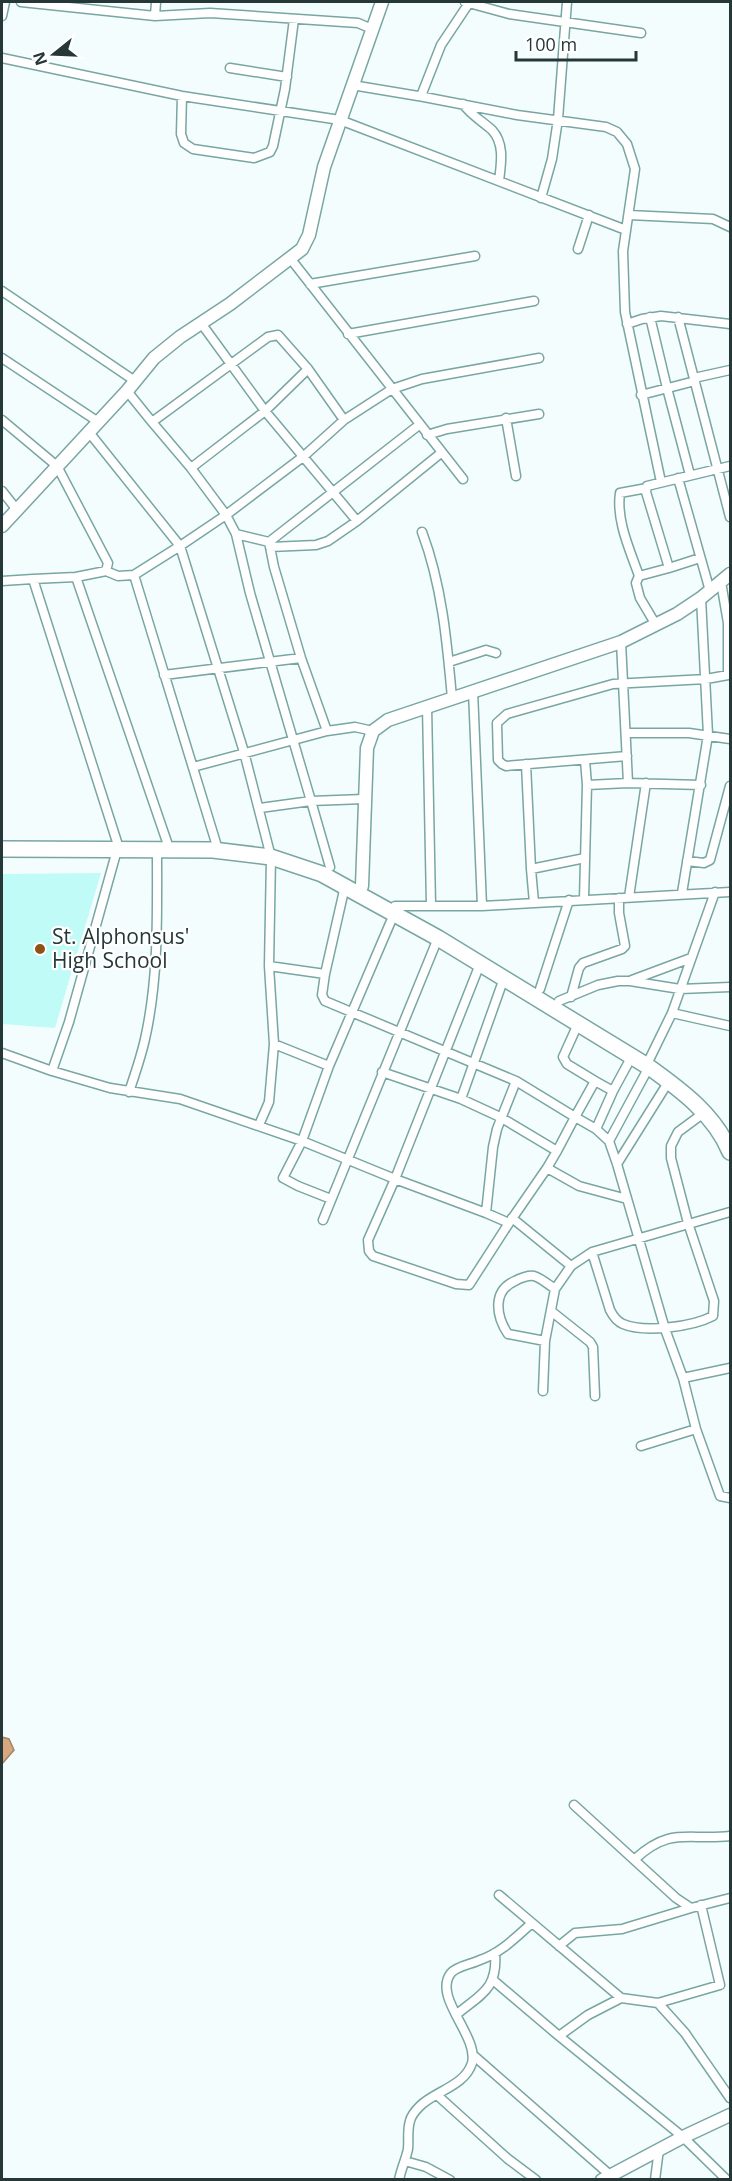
<svg xmlns="http://www.w3.org/2000/svg" width="732" height="2181" font-family="'Open Sans',sans-serif">
<style>
.built{fill:#c0fbf7}
.water{fill:#d8a67f;stroke:#a28569;stroke-width:1.5}
.lines{fill:none;stroke-linecap:round;stroke-linejoin:round}
.street-casing{stroke:#78a6a3;stroke-width:11}
.secondary-casing{stroke:#78a6a3;stroke-width:15}
.highway-casing{stroke:#78a6a3;stroke-width:18}
.street{stroke:#fff;stroke-width:8}
.secondary{stroke:#fff;stroke-width:12}
.highway{stroke:#fff;stroke-width:15}
.poi-dot{fill:#8f5214;stroke:#fff;stroke-width:2}
.labels{text-anchor:middle;stroke-width:4.5;stroke-linejoin:round;paint-order:stroke}
.poi-label{font-size:21px;fill:#253837;stroke:#fff;text-anchor:start}
</style>
<rect width="100%" height="100%" fill="#f4fdfd"/>
<path class="built" d="M101,873L55,1028L2,1024V874Z"/>
<path class="water" d="M2,1737L9,1739L14,1750L2,1764Z"/>
<g class="lines">
<defs>
<path id="street" d="M21,2L155,16L156,2
M465,2L509,14L641,33
M2,16L5,2
M155,16L210,13L358,23L372,29
M2,58L182,96L340,120L626,230
M230,68L287,77
M352,85L424,97L517,115L606,127L617,132L627,144L635,169L623,251L625,312L661,482
M182,96L181,134L184,143L193,149L254,158L270,152L273,146L285,89L294,19
M421,96L441,45L469,3
M463,104C471,115 482,121 492,130C505,144 501,164 499,181
M541,198L552,159L558,119L567,2
M629,215L713,219L730,227
M578,249L589,215
M290,258L463,479
M310,284L475,256
M2,291L135,381
M650,317L667,388L690,475
M678,317L730,517
M201,323L265,411L357,521
M627,324L642,319L661,316L730,324
M348,334L534,301
M2,358L97,421
M694,378L730,370
M127,391L152,422L268,337L278,335L308,369L344,420
M641,395L695,381
M506,418L516,476
M2,420L57,466L108,563L106,571L76,577L167,842
M152,422L191,468L226,515L236,534L250,593L311,801L260,808
M88,431L180,546L226,515L304,456L344,420L392,389L422,379L539,358
M427,435L447,429L539,414
M191,468L265,411L308,369
M678,478L710,591
M2,491L17,510
M422,532C442,585 447,642 452,698
M236,534L269,542
M270,547L316,545L328,541L357,521L441,453
M700,558L669,568L646,492L647,486L730,466
M106,571L118,576L134,575
M639,576C630,550 616,521 620,493L647,488
M33,579L76,577
M2,581L33,579L117,842
M656,625L640,598L636,583L639,576L669,568
M621,642L628,783
M449,662L486,650L496,653
M164,675L301,658
M473,691L482,906
M427,706L431,905
M327,731L355,727L373,731
M626,733H689L730,739
M627,756L506,766L502,764L498,760L497,723L507,714L613,684L706,679L728,675V623L721,582
M526,764L531,869
M193,767L327,731L301,658L274,567L269,542L419,425
M587,785L628,783L701,785
M216,843L134,575L180,546L244,752L271,857L269,966L274,1044L329,1066
M117,850L69,1022L52,1071L110,1088L180,1099L302,1141L329,1066L394,914
M687,861L704,863L710,860L730,786
M330,867L311,801L364,799
M682,893L708,735L701,598
M629,897L646,783
M584,899L587,785L585,760
M534,903L531,869L585,858
M395,906H482L730,892
M480,964L395,1179L368,1240L369,1251L373,1256L456,1284L469,1285L509,1223L547,1168
M269,966L325,974L345,886
M325,974L322,995L325,1001L516,1081L497,1129L493,1147L486,1213L395,1179L302,1141L283,1178L298,1186L331,1199
M632,980L691,958
M540,989L569,900
M571,997L579,968L583,963L622,949L625,946L619,913V898
M559,1001L598,985L618,981H630L680,989L730,987
M672,1013L730,1026
M578,1024L563,1057L567,1064L595,1081L575,1117L596,1129
M2,1053L52,1071
M632,1056L613,1091L596,1129L609,1141L617,1164L665,1329L683,1378L696,1429L720,1496L730,1498
M650,1058L672,1013L715,892
M382,1072L461,1099L500,1117L557,1151L575,1117L516,1081
M595,1081L613,1091
M129,1092C135,1074 141,1057 145,1039C159,977 157,913 157,850
M461,1099L504,978
M259,1125L269,1102L274,1044
M609,1141L649,1067
M557,1151L547,1168L579,1186L627,1199
M617,1164L669,1081
M486,1213L509,1223
M512,1218L571,1266
M323,1220L438,938
M592,1252L610,1310C613,1316 616,1321 623,1324C644,1333 692,1327 713,1316L714,1301L688,1223L671,1158V1146L678,1132L705,1112
M551,1311L590,1342L593,1347L595,1396
M545,1341L508,1334C496,1316 492,1291 515,1281C520,1278 529,1275 534,1276C541,1278 549,1285 555,1289
M683,1378L730,1368
M543,1391L545,1341L555,1289L571,1266L592,1252L730,1212
M641,1446L696,1429
M574,1805L676,1898L691,1908L730,1898
M635,1859C671,1826 688,1841 730,1836
M499,1895L621,1998
M559,1946L575,1933L622,1929L691,1908
M493,1980L559,2036L588,2015L621,1998L658,2003L720,1985L701,1905
M658,2003L685,2033L730,2098
M456,2015C481,1994 498,1989 495,1953
M559,2036L683,2137L727,2180
M473,2055L610,2175
M437,2095L508,2159L536,2180
M405,2161L426,2167L450,2180
M399,2180C401,2169 406,2159 408,2149C409,2140 407,2130 410,2121C411,2116 416,2110 420,2106C435,2091 465,2086 472,2063C479,2036 432,1997 451,1973C457,1966 472,1964 480,1960C501,1953 516,1937 532,1923
M655,2180L659,2149"/>
<path id="secondary" d="M2,526L127,391L154,358L180,337L230,304L302,249L309,235L324,167L382,2
M362,886L367,748L373,731L388,720L621,642L677,614L701,598L730,574
M602,2180L683,2137L730,2115"/>
<path id="highway" d="M2,849L213,850L271,857L322,874L438,938L649,1067C681,1090 715,1115 730,1152"/>
</defs>
<use href="#street" class="street-casing"/>
<use href="#secondary" class="secondary-casing"/>
<use href="#highway" class="highway-casing"/>
<use href="#street" class="street"/>
<use href="#secondary" class="secondary"/>
<use href="#highway" class="highway"/>
</g>
<circle class="poi-dot" cx="40" cy="949" r="6"/>
<g class="labels">
<g class="poi-label">
<text x="52" y="944">St. Alphonsus'<tspan x="52" dy="24">High School</tspan></text>
</g>
</g>
<rect width="732" height="2181" fill="none" stroke="#253837" stroke-width="6"/>
<g transform="translate(54 54) rotate(252)" stroke="#ffffff" stroke-width="4.5" paint-order="stroke">
<path d="M0-4.5L10 22L0 15L-10 22Z" fill="#253837"/>
<text y="-9" font-size="16" font-weight="bold" text-anchor="middle" fill="#253837">N</text>
</g>
<path d="M516 51v9h120v-9" fill="none" stroke="#253837" stroke-width="3"/>
<text x="525" y="51" font-size="18" fill="#253837" stroke="#ffffff" stroke-width="4.5" paint-order="stroke">100 m</text>
</svg>
